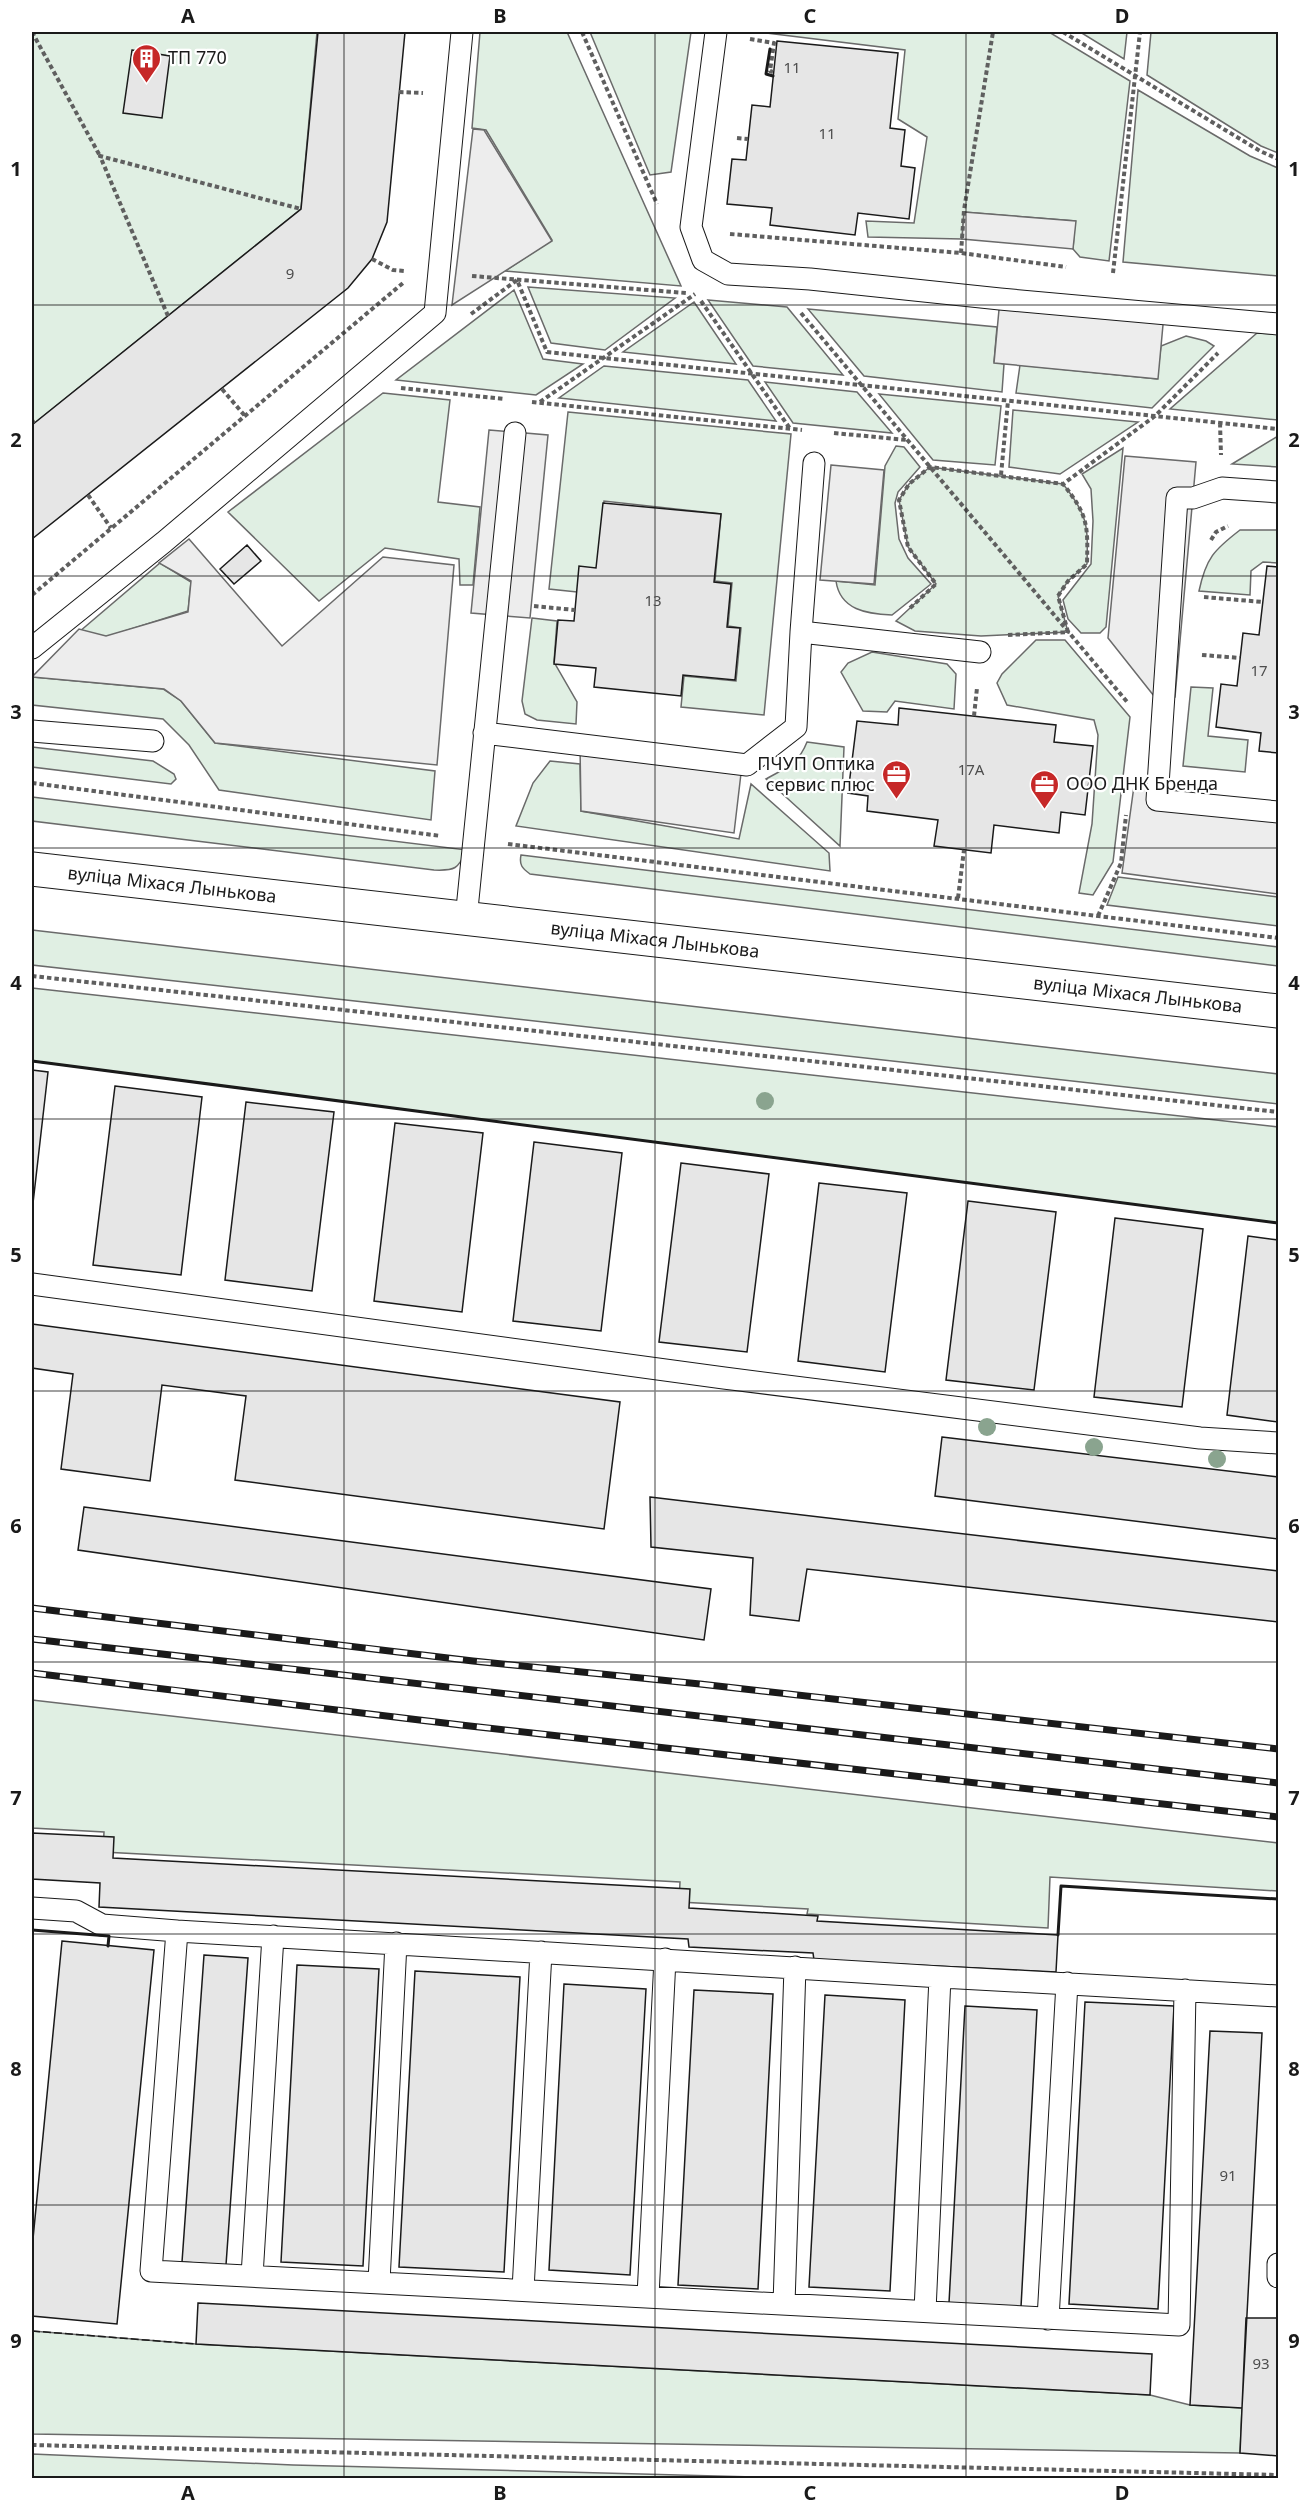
<svg xmlns="http://www.w3.org/2000/svg" width="1310" height="2510" font-family="'Noto Sans',sans-serif">
<style>
.green{fill:#e0efe3;stroke:#6a6a6a;stroke-width:1.5}
.parking{fill:#ededed;stroke:#6a6a6a;stroke-width:1.5}
.building{fill:#e6e6e6;stroke:#1a1a1a;stroke-width:1.5}
.lines{fill:none;stroke-linecap:round;stroke-linejoin:round}
.lane-casing{stroke:#1a1a1a;stroke-width:23}
.secondary-casing{stroke:#1a1a1a;stroke-width:35}
.path{stroke:#5f5f5f;stroke-width:4;stroke-dasharray:4.5 3;stroke-linecap:butt}
.lane{stroke:#fff;stroke-width:21}
.secondary{stroke:#fff;stroke-width:33}
.rail-casing{stroke:#1a1a1a;stroke-width:7}
.rail{stroke:#fff;stroke-width:4.5;stroke-dasharray:14;stroke-linecap:butt}
.fence{stroke:#1a1a1a;stroke-width:1.5;stroke-dasharray:8 3;stroke-linecap:butt}
.wall{stroke:#1a1a1a;stroke-width:3}
.tree{fill:#8aa48f}
.grid{fill:none;stroke:#1a1a1a;stroke-width:1.5;stroke-opacity:0.55}
.labels{text-anchor:middle;stroke-width:4.5;stroke-linejoin:round;paint-order:stroke}
.number-label{font-size:15px;fill:#4d4d4d}
.poi-label{font-size:18px;fill:#1a1a1a;stroke:#fff;text-anchor:start}
.street-label{font-size:18px;fill:#1a1a1a;stroke:#fff}
.neatline{fill:none;stroke:#1a1a1a;stroke-width:2}
.grid-label{font-size:20px;text-anchor:middle;font-weight:bold;fill:#1a1a1a}
</style>
<rect width="100%" height="100%" fill="#fff"/>
<path class="green" d="M32,32H317L301,209L32,425Z
M480,32H567L681,286L505,271L552,240L486,130L472,128Z
M590,32H691L671,172L650,175Z
M757,32H1049L1130,81L1109,261L1080,257L1073,249L1075,221L964,212L962,239L868,237L866,221L914,223L927,137L898,119L905,50Z
M1080,32H1127L1124,59Z
M1151,32H1278V153L1261,146L1147,75Z
M1138,90L1250,156L1278,168V276L1123,262Z
M528,287L675,298L605,350L551,343Z
M514,290L543,359L583,364L536,395L396,380Z
M708,300L787,307L843,375L753,366Z
M694,302L736,364L623,352Z
M808,309L997,327L994,362L1004,364L1002,392L864,376Z
M1257,333L1278,334V420L1170,409Z
M1186,336L1206,341L1214,346L1152,408L1016,393L1020,365L1157,379L1161,346Z
M604,366L748,380L776,421L559,398Z
M765,382L857,392L892,433L793,423Z
M383,393L450,400L438,502L480,507L473,585H460L459,559L385,548L319,601L228,512Z
M879,394L1001,406L995,465L933,460Z
M1013,410L1138,422L1060,474L1009,467Z
M568,412L791,434L764,715L681,707L684,676L736,681L741,628L728,626L732,583L715,581L721,514L604,501L597,568L577,592L549,589Z
M1278,436V467L1232,464Z
M896,446L904,447L920,467L898,492L895,503L899,539L908,558L931,584L892,615C867,614 840,610 836,581L875,585L885,466Z
M1123,448L1106,627L1100,633H1081L1068,619L1063,600L1091,564L1093,521L1091,489L1082,474Z
M930,467L1063,484C1088,515 1088,525 1087,564L1068,581L1058,596L1068,632L981,636L915,631L896,621L936,584L908,547L899,500L909,484Z
M1240,530H1278V563L1263,562L1251,571L1250,595L1199,591C1206,558 1214,550 1240,530Z
M160,563L191,582L188,611L106,637L79,632Z
M532,618L557,621L554,662L577,702L576,724L537,720L525,714L522,701Z
M1036,640H1065L1130,717L1113,862L1093,895L1079,893L1092,824L1098,735L1094,720L1007,705L997,683L1002,674Z
M872,652L947,664L956,674L954,709L895,701L887,712L863,711L841,672L848,663Z
M32,677L163,689L181,701L215,743L435,771L431,820L219,790L189,745L163,719L32,705Z
M1191,687L1213,688L1208,736L1248,740L1245,772L1183,766Z
M807,742L844,747L840,846L766,779C785,768 798,765 807,742Z
M32,747L153,761L174,774L176,779L171,784L32,767Z
M550,761L580,764L581,811L739,839L751,784L829,853L830,871L516,826L533,783Z
M32,797L467,850C458,869 455,871 434,870L32,821Z
M521,855L1278,947V966L530,874C522,868 519,865 521,855Z
M1118,877L1278,897V926L1107,905Z
M32,930C447,980 863,1024 1278,1074V1104L32,965Z
M32,988L1278,1127V1223L32,1061Z
M32,1700L1278,1843V1891L1050,1877L1048,1928L807,1914L808,1909L679,1902L680,1882L103,1852L104,1832L32,1828Z
M32,2331L196,2344L1150,2395L1190,2405L1242,2408L1240,2453L32,2434Z
M32,2454L293,2465L795,2478H32Z"/>
<path class="parking" d="M473,129L484,130L552,241L452,305Z
M964,212L1076,221L1073,249L962,239Z
M1000,299L1164,314L1158,379L994,363Z
M489,430L548,435L530,618L471,613Z
M1125,456L1196,462L1175,697L1154,696L1108,638Z
M831,465L884,470L874,584L820,580Z
M189,539L282,646L383,557L454,565L437,765L215,743L181,701L164,689L32,677L79,629L106,636L188,612L191,581L159,563Z
M580,745L742,765L734,833L581,811Z
M1134,786L1278,805V894L1122,873Z"/>
<path class="building" d="M318,32H405L387,222L372,259L348,288L32,539V425L301,209Z
M777,41L898,53L890,128L905,130L901,166L915,168L909,219L858,213L855,235L770,225L772,208L727,204L732,159L746,160L752,105L770,107Z
M132,50L170,56L162,118L123,113Z
M603,503L721,514L714,582L731,584L727,627L740,628L735,680L683,675L681,696L594,687L596,668L554,664L558,620L574,621L579,566L596,568Z
M247,545L261,561L234,584L220,569Z
M1267,566L1278,567V753L1259,751L1261,733L1216,727L1221,684L1237,686L1243,633L1259,635Z
M899,708L1056,725L1054,742L1093,746L1085,815L1061,812L1059,833L994,825L991,853L934,846L938,820L867,811L868,796L848,793L857,721L898,725Z
M32,1070L48,1072L32,1212Z
M115,1086L202,1097L181,1275L93,1265Z
M246,1102L334,1112L312,1291L225,1280Z
M395,1123L483,1133L462,1312L374,1301Z
M534,1142L622,1153L601,1331L513,1321Z
M681,1163L769,1174L747,1352L659,1342Z
M819,1183L907,1193L885,1372L798,1361Z
M968,1201L1056,1212L1034,1390L946,1380Z
M1115,1218L1203,1229L1182,1407L1094,1397Z
M1248,1236L1278,1240V1422L1227,1415Z
M32,1324L620,1402L604,1529L235,1480L246,1396L162,1385L150,1481L61,1469L73,1374L32,1368Z
M942,1437L1278,1477V1539L935,1496Z
M650,1497L1278,1571V1622L807,1569L799,1621L750,1615L753,1558L651,1547Z
M84,1507L711,1589L704,1640L78,1550Z
M32,1833L114,1837L113,1858L690,1889L689,1908L818,1916L817,1921L1058,1935L1056,1972L814,1960L813,1953L689,1947L688,1939L99,1907L100,1883L32,1879Z
M62,1941L154,1950L117,2324L32,2316V2249Z
M204,1955L248,1958L226,2265L182,2262Z
M297,1965L379,1969L363,2266L281,2262Z
M415,1971L520,1977L504,2272L399,2267Z
M564,1984L646,1989L630,2275L549,2270Z
M694,1990L773,1994L758,2289L678,2285Z
M825,1995L905,2000L890,2291L809,2287Z
M1085,2002L1174,2006L1158,2309L1069,2304Z
M965,2006L1037,2010L1021,2307L949,2303Z
M1210,2031L1262,2033L1242,2408L1190,2405Z
M198,2303L1152,2354L1150,2395L196,2344Z
M1246,2318H1278V2456L1240,2453Z"/>
<g class="lines">
<defs>
<path id="lane" d="M716,32L691,227L703,260L728,274L810,279L1000,299L1278,324
M1278,492L1222,488L1193,498H1177L1157,800L1278,812
M801,632L980,652
M32,648L164,542L435,313L462,32
M32,731L153,741
M484,733L747,765L796,727L801,632L814,463
M466,919L515,433
M32,1284L724,1378L1200,1438L1278,1443
M32,1908L76,1911L102,1925L177,1931
M1185,1990L1179,2325L151,2271L177,1931C432,1945 686,1962 941,1977C1053,1983 1166,1989 1278,1996
M1278,2264V2277
M252,2276L273,1936
M379,2282L396,1943
M523,2290L541,1952
M648,2296L665,1959
M784,2304L795,1967
M925,2311L940,1977
M1048,2319L1067,1983"/>
<g id="secondary">
<path id="s1" d="M32,869L1278,1011"/>
</g>
</defs>
<use href="#lane" class="lane-casing"/>
<use href="#secondary" class="secondary-casing"/>
<path class="path" d="M32,32L100,156
M582,32L657,204
M1063,32L1260,151L1278,159
M750,39L774,43L770,71L773,72
M399,92L423,93
M737,138L748,139
M730,234L961,253L1066,267
M961,253L964,210L993,32
M372,259L393,270L405,271
M1113,273L1140,32
M472,276L686,293
M701,301L791,430
M801,313L1128,703
M471,314L517,280L547,352L1278,429
M168,316L100,156L301,209
M401,388L504,399
M222,389L245,416
M532,402L802,430
M540,402L695,294
M32,420L34,423
M1220,423L1221,455
M834,433L907,440
M1001,475L1008,401
M88,495L111,528
M1211,540L1216,532L1228,526
M32,595L403,283
M1204,597L1263,602
M534,606L575,610
M910,608L936,584L908,547L899,500L909,484L930,467L1063,484
M1008,635L1068,632L1058,596L1068,581L1087,564C1088,525 1088,515 1063,484L1155,416L1218,353
M1202,655L1240,658
M974,716L977,688
M32,783L441,836
M508,844L1278,938
M958,898L964,850
M1098,916L1121,863L1126,815
M32,976L1278,1112
M32,2445L1278,2475"/>
<use href="#lane" class="lane"/>
<use href="#secondary" class="secondary"/>
<defs>
<path id="rail" d="M32,1608L473,1661L700,1684L1278,1749
M32,1639L1278,1783
M32,1673L461,1725L1278,1817"/>
</defs>
<use href="#rail" class="rail-casing"/>
<use href="#rail" class="rail"/>
<path class="fence" d="M32,2331L196,2344"/>
<path class="wall" d="M770,49L766,74L773,76
M32,1061L1278,1223
M32,1930L109,1936L108,1946
M1058,1935L1061,1886L1278,1899"/>
</g>
<g class="tree">
<circle cx="765" cy="1101" r="9"/>
<circle cx="987" cy="1427" r="9"/>
<circle cx="1094" cy="1447" r="9"/>
<circle cx="1217" cy="1459" r="9"/>
</g>
<path class="grid" d="M344,32V2478M655,32V2478M966,32V2478M32,305H1278M32,576H1278M32,848H1278M32,1119H1278M32,1391H1278M32,1662H1278M32,1934H1278M32,2205H1278"/>
<defs>
<symbol id="building-pin" viewBox="-11 -11 22 30"><path d="M0 17L-7.5 6A9.5 9.5 0 1 1 7.5 6Z" fill="#c62828" stroke="#fff"/><path d="M-4-6H4V6H1V3H-1V6H-4ZM-2.5-4.3h1.7v1.8h-1.7ZM.8-4.3h1.7v1.8H.8ZM-2.5-1h1.7V.8h-1.7ZM.8-1h1.7V.8H.8Z" fill="#fff"/></symbol>
<symbol id="office-pin" viewBox="-11 -11 22 30"><path d="M0 17L-7.5 6A9.5 9.5 0 1 1 7.5 6Z" fill="#c62828" stroke="#fff"/><path d="M-6-3h4V-5.5h4V-3h4V5H-6ZM-1-4.5V-3h2v-1.5ZM-6 0V1H6V0Z" fill="#fff"/></symbol>
</defs>
<g fill-rule="evenodd">
<use href="#building-pin" x="130" y="42" width="33" height="45"/>
<use href="#office-pin" x="880" y="758" width="33" height="45"/>
<use href="#office-pin" x="1028" y="768" width="33" height="45"/>
</g>
<g class="labels">
<g class="number-label">
<text x="792" y="73">11</text>
<text x="827" y="139">11</text>
<text x="290" y="279">9</text>
<text x="653" y="606">13</text>
<text x="1259" y="676">17</text>
<text x="971" y="775">17А</text>
<text x="1228" y="2181">91</text>
<text x="1261" y="2369">93</text>
</g>
<g class="poi-label">
<text x="168" y="64">ТП 770</text>
<text x="875" y="770" text-anchor="end">ПЧУП Оптика<tspan x="875" dy="21">сервис плюс</tspan></text>
<text x="1066" y="790">ООО ДНК Бренда</text>
</g>
<g class="street-label">
<text dy="6" stroke="none"><textPath href="#s1" startOffset="141">вуліца Міхася Лынькова</textPath></text>
<text dy="6" stroke="none"><textPath href="#s1" startOffset="627">вуліца Міхася Лынькова</textPath></text>
<text dy="6" stroke="none"><textPath href="#s1" startOffset="1113">вуліца Міхася Лынькова</textPath></text>
</g>
</g>
<rect width="1310" height="2510" fill="none" stroke="#ffffff" stroke-width="66"/>
<rect x="33" y="33" width="1244" height="2444" class="neatline"/>
<g class="grid-label">
<text x="188" y="23">A</text>
<text x="500" y="23">B</text>
<text x="810" y="23">C</text>
<text x="1122" y="23">D</text>
<text x="16" y="176">1</text>
<text x="1294" y="176">1</text>
<text x="16" y="447">2</text>
<text x="1294" y="447">2</text>
<text x="16" y="719">3</text>
<text x="1294" y="719">3</text>
<text x="16" y="990">4</text>
<text x="1294" y="990">4</text>
<text x="16" y="1262">5</text>
<text x="1294" y="1262">5</text>
<text x="16" y="1533">6</text>
<text x="1294" y="1533">6</text>
<text x="16" y="1805">7</text>
<text x="1294" y="1805">7</text>
<text x="16" y="2076">8</text>
<text x="1294" y="2076">8</text>
<text x="16" y="2348">9</text>
<text x="1294" y="2348">9</text>
<text x="188" y="2500">A</text>
<text x="500" y="2500">B</text>
<text x="810" y="2500">C</text>
<text x="1122" y="2500">D</text>
</g>
</svg>
